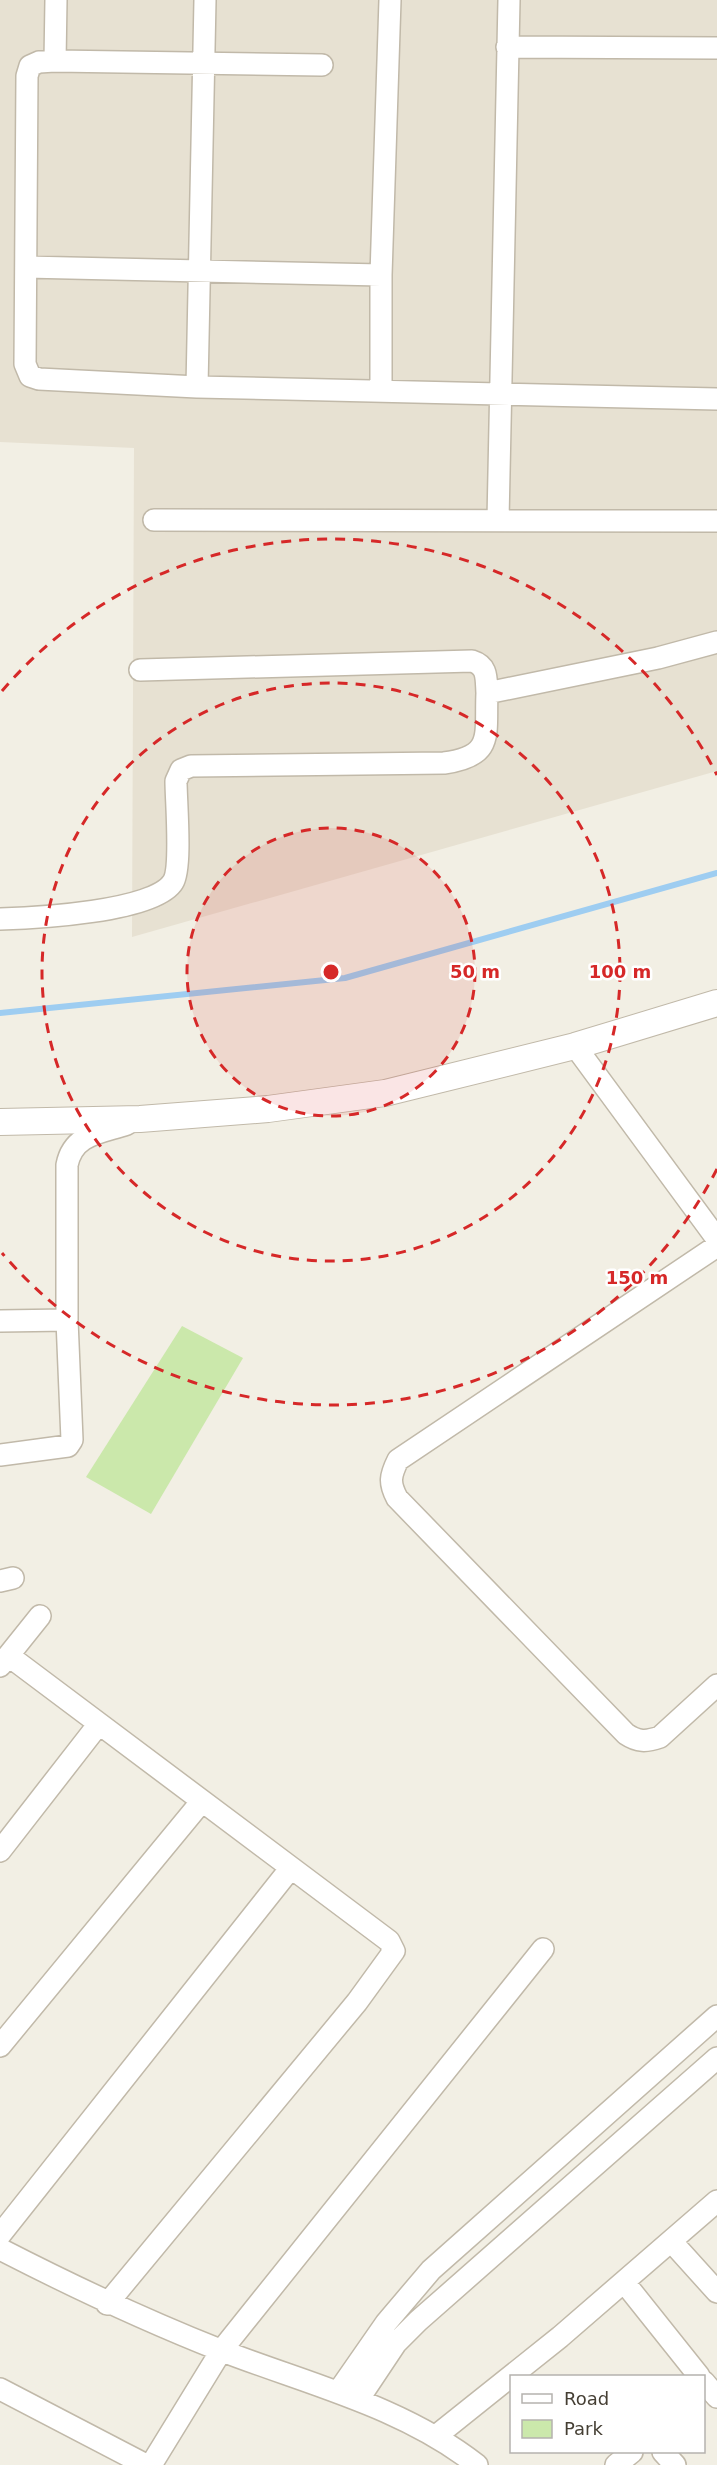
<svg xmlns="http://www.w3.org/2000/svg" width="717" height="2465" font-family="'DejaVu Sans',sans-serif">
<style>
.residential{fill:#e7e1d2}
.green{fill:#cbe8ab}
.lines{fill:none;stroke-linecap:round;stroke-linejoin:round}
.stream{stroke:#9ecdf1;stroke-width:6}
.minor-casing{stroke:#c1b9a9;stroke-width:24}
.tertiary-casing{stroke:#c1b9a9;stroke-width:28}
.minor{stroke:#fff;stroke-width:21}
.tertiary{stroke:#fff;stroke-width:26}
.ring{fill:none;stroke:#d62828;stroke-width:3;stroke-dasharray:10 8}
.centre{fill:#d62828;stroke:#fff;stroke-width:3}
.ring-label{font-size:18px;text-anchor:middle;font-weight:bold;fill:#d62828;stroke:#fff;stroke-width:5;stroke-linejoin:round;paint-order:stroke}
</style>
<rect width="100%" height="100%" fill="#f2efe4"/>
<path class="residential" d="M0,0H717V771L132,937L134,448L0,442Z"/>
<path class="green" d="M182,1326L243,1358L151,1514L86,1477Z"/>
<g class="lines">
<path class="stream" d="M0,1013L345,978L717,873"/>
<defs>
<path id="minor" d="M205,0L197,387L717,399
M507,47L717,48
M55,61L56,0
M26,267L381,275V391
M381,275L390,0
M197,387L39,379L30,376L25,364L27,76L30,66L39,62L55,61L322,65
M154,520L717,521
M498,520L509,0
M140,670L472,661C488,666 486,678 487,693
M0,919C34,918 155,912 173,882C182,868 176,801 176,781L181,770L191,766L444,763C495,756 485,735 487,693L658,658L717,642
M575,1046L717,1239
M717,1246L398,1460C390,1476 389,1483 397,1498L626,1734C638,1742 646,1742 660,1737L717,1685
M0,1321L67,1320
M0,1455L68,1446L72,1440L67,1320V1165C73,1134 100,1133 127,1124
M0,1581L13,1578
M9,1656L389,1941L394,1951L357,2002L107,2304
M0,1666L40,1616
M0,1851L98,1725
M0,2046L202,1801
M0,2235L290,1869
M671,2241L717,2292
M0,2249C72,2286 144,2320 220,2350C307,2384 402,2406 477,2465
M624,2282L699,2376
M704,2382L717,2397
M0,2389L146,2465
M338,2392L386,2323L431,2270L717,2016
M358,2400L396,2343L418,2321L717,2058
M436,2436L560,2337L717,2201
M663,2452L675,2465
M151,2465L221,2351L543,1949
M616,2465L632,2452"/>
<path id="tertiary" d="M0,1122L140,1119L268,1109L385,1093L575,1046L717,1003"/>
</defs>
<use href="#minor" class="minor-casing"/>
<use href="#tertiary" class="tertiary-casing"/>
<use href="#minor" class="minor"/>
<use href="#tertiary" class="tertiary"/>
</g>
<circle cx="331" cy="972" r="144" fill="#d62828" fill-opacity=".12"/>
<g class="ring">
<circle cx="331" cy="972" r="144"/>
<circle cx="331" cy="972" r="289"/>
<path d="M717 1169A433 433 0 0 1 2 1253M2 691A433 433 0 0 1 717 775"/>
</g>
<circle cx="331" cy="972" r="9" class="centre"/>
<g class="ring-label">
<text x="475" y="978">50 m</text>
<text x="620" y="978">100 m</text>
<text x="637" y="1284">150 m</text>
</g>
<rect x="510" y="2375" width="195" height="78" fill="#ffffff" stroke="#b5b2ae" stroke-width="1.5"/>
<rect x="522" y="2394" width="30" height="9" fill="#ffffff" stroke="#b5b2ae" stroke-width="1.5"/>
<text x="564" y="2405" font-size="18" fill="#453f34">Road</text>
<rect x="522" y="2420" width="30" height="18" fill="#cbe8ab" stroke="#b5b2ae" stroke-width="1.5"/>
<text x="564" y="2435" font-size="18" fill="#453f34">Park</text>
</svg>
